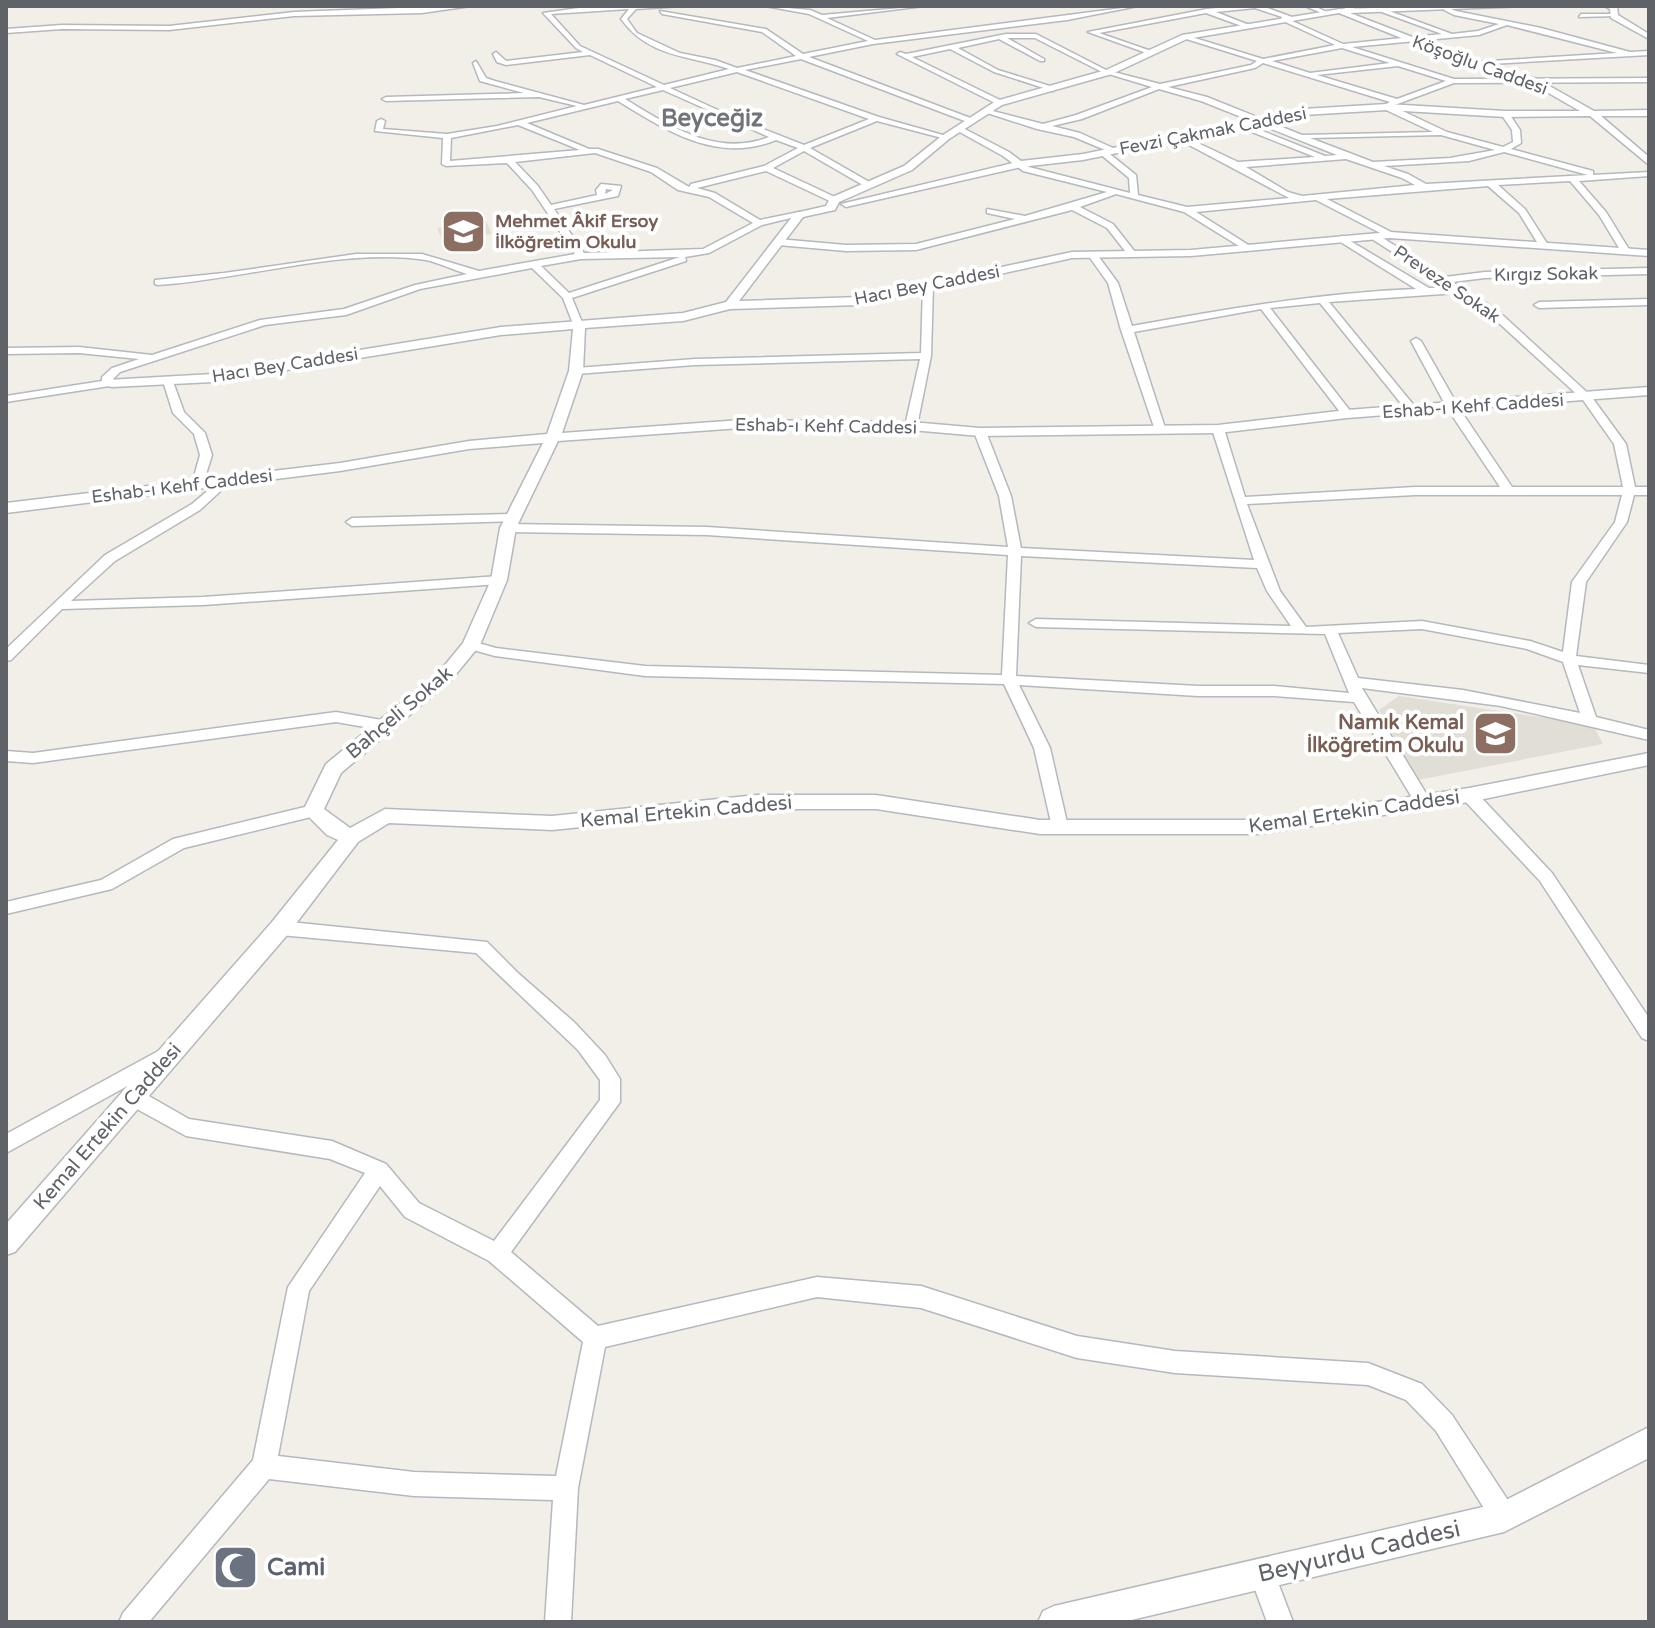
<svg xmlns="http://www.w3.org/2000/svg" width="1655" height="1628" font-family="'Varela Round',sans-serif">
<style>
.education{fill:#e1ded6}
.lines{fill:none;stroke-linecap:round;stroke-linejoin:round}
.minor-casing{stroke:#b5b8bc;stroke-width:3}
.tertiary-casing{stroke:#b5b8bc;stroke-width:3}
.minor{fill:#fff;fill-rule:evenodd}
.tertiary{fill:#fff;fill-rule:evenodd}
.labels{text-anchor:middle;stroke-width:8;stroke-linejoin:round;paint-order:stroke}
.far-street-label{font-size:18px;fill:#5f6368;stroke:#fff}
.far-education-label{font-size:18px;font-weight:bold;fill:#785e54;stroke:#fff;text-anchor:start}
.street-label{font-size:20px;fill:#5f6368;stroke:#fff}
.education-label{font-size:20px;font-weight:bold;fill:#785e54;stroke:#fff;text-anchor:end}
.far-district-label{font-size:24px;font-weight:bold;fill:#70757a;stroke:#fff}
.near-street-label{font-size:24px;fill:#5f6368;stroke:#fff}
.near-worship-label{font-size:24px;font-weight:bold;fill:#5b616d;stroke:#fff;text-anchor:start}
</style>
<rect width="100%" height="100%" fill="#f1efe8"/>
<path class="education" d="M486,221L492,234L442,240L437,228Z
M1399,696L1593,725L1603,744L1418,780L1379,710Z"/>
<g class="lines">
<defs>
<path id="minor" d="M451,6H471L422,13L294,16L169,30L62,29L6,33V29L62,25L169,26L294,12Z
M593,6H682L636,9L627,19L637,33L680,53L715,60L737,68L796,56L762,32L662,14L660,11L766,29L803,54L868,41L809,14L765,6L810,10L822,15L924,6L827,18L875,40L1138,6L1067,20L873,44L809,57L973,119L970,123L801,59L745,70L879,117L950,137L946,139L877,121L810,148L871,183L872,185L868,188L804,151L773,168L837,198L838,200L834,203L766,171L697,188L715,193L760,220L799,212L803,215L762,225L709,253L685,257L686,261L572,298L584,327L583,329H575L563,298L532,268L420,289L346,315L265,325L120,372L113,379L117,383L116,385L6,402V396L102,381V377L112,368L139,359L79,353L6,354V348L79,347L152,355L260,320L344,309L415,285L467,274C453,270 440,263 426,260C346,247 241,280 158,285L155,284V280L224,273L356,254H422L479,271L575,254L532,190L507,163L446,166L442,164L443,138L375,131L377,121L381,119L385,121L383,129L447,134L497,126L577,106L539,97L386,101L382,99L386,97L524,93L480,81L473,63L476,61L486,78L495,81L584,105L657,87L590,55L506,65L497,62L493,54L496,52L506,61L583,52L576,48L543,13ZM629,9L621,19C649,58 689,55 729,69L664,85L580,46L551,14ZM737,72L869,119L804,145L735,118L670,88ZM663,90L769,137C717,158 668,125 625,99ZM618,101C667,131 718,164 776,140L798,148L764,166L691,184L689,187L657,168L598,149H589L527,123ZM518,125L580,150L450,161L451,138ZM595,153L651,172L678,190L709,197L753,223L703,249L584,253L554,209L618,196L621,186L601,184L596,190L597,195L551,205L538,186L515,162ZM606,189L613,190L605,194ZM680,257L569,293L541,266L581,259Z
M1238,6H1262L1292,17L1290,20L1343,44L1442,34L1379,11L1381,8L1452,34L1478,31L1499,24L1454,15L1444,10L1446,7L1456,11L1541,28L1630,52L1649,51V55L1472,65L1474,62L1617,53L1507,25L1479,35L1352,47L1454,79L1649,78V82L1454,83L1392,106L1447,132L1503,147L1513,142L1512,130L1501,114L1508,112L1520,130L1521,143L1511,149L1593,171V175L1649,172V176L1579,181L1606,212L1630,251L1622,253L1599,215L1570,181L1498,185L1525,209L1548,245L1543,248L1540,247L1519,213L1488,186L1327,199L1393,233L1395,235L1390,238L1316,200L1196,212L1250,246L1252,248L1247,251L1184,212L1116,194L1080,207L1113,224L1135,252V256H1129L1107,228L1072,210L916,250L846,251L778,245L773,242L778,239L846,245L916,244L1015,219L987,213V209L1025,216L1107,192L1023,171L1003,156L956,130L959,126L1009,152L1029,167L1130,193L1129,178L1099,153L1106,151L1136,175L1138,195L1187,207L1289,198L1174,137L1181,135L1238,162L1315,157L1247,130L1250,126L1325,156L1337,155L1201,101L1159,89L1082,119L1052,126L1080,133L1113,148L1110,152L1074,137L1037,129L981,111L985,109L1043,124L1076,115L1152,87L1102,72L1035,38H1007L1044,59V61H1040L999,39L958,48L998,70L1053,87V91L994,72L950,49L912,57L1002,101L999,105L897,54L900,52L906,54L1006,34H1036L1106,70L1160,84L1251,65L1257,61L1183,38L1185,35L1263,59L1335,45L1281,20L1282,17L1255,8L1216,12L1249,25L1247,28L1206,13L1099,33L1154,52L1152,55L1088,32L1207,9ZM1342,48L1390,63L1310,73L1272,61ZM1263,63L1390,102L1384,105V109L1433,132L1302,135L1207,97L1168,87L1255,68ZM1398,66L1446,81L1397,99L1317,75ZM1441,135L1495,150L1450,158L1373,162L1310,138ZM1504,152L1588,175L1426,184L1408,174L1384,166L1469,161ZM1346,159L1402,178L1415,185L1302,196L1288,192L1246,167Z
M1305,6H1314L1329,13L1324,14Z
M1352,6H1363L1340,13L1337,11Z
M1581,14H1614L1617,16L1579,17Z
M1372,235H1378L1445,277L1485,272L1649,268V274L1485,278L1452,282L1497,310L1591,396L1626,444L1635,487H1649V495H1634L1627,522L1586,582L1576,656L1649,665V673L1578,665L1596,717L1649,730V740L1501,706L1362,688L1430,800L1422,806L1416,804L1354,702L1274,696H1198L1019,685L1050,748L1068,827L1060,833L1052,827L1034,748L1004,684L645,676L495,656L466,648L464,645L471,641L496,648L645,666L1002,675L1008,555L707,535L508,532L502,528L508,524L707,527L1008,547L999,496L974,432L980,429L986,432L1011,496L1021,548L1254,560L1212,429L1214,427L1224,429L1245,497L1415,487H1500L1447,408L1411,341L1416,338L1421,341L1459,408L1512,487H1623L1614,444L1583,400L1489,314L1457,293L1329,302L1416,408V412H1408L1320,303L1270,308L1351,412V416H1343L1261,309L1134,332L1166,431L1156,433L1121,330L1108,283L1088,255L1090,253H1096L1118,283L1132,326C1226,309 1320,293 1416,289L1339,241V237L1342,236L1429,288H1448L1372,239ZM1415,495H1622L1615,522L1572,582L1563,652L1530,641L1422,621L1306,627L1280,591L1247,504ZM1021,556L1257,568L1267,591L1291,626L1036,619L1029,623L1036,627L1325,634L1349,693L1274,686H1198L1016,676ZM1422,629L1527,649L1563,662L1580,713L1463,690L1358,678L1338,633Z
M928,283L933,286L931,356L917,426L911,429L905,426L920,359L695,365L576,374L571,371L576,368L695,359L921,353L923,286Z
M1649,299V305L1539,308L1534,305L1539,302Z
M164,379H172L184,412L205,433L212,455L202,487L198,488L192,484L200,455L194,434L173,413L163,381Z
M224,477L230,481L228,484L200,510L115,561L71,601L203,597L499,576L506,580L499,584L203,605L62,609L11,660L6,661V649L105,555L192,504Z
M512,514L518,518L516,521L352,526L346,522L352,518Z
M336,712L382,720L389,725L382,730L336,722L33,763L6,761V751L33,753Z
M1469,790L1475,791L1552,873L1649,1018V1041L1642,1038L1540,881L1463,799L1461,795L1463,791Z
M313,805L319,807L321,811L319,815L184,848L112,889L6,914V902L101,880L173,839Z
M280,921L487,942L519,974L574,1022L605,1055L620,1079V1102L511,1252L598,1326L817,1277L921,1286L1077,1336L1175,1351L1368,1363L1422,1384L1452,1415L1513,1508L1516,1517L1513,1526L1504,1529L1495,1526L1436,1431L1406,1400L1368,1385L1175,1373L1077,1358L921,1308L817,1297L605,1347L578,1488L571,1622H545L553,1500L414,1496L269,1479L149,1622H119L123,1613L253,1460L288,1287L365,1173L330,1159L186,1136L126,1103L123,1097L126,1091L133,1089L140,1091L189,1119L332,1141L386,1164L419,1203L494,1241L600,1100V1080L578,1050L476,953L280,935L274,933L271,928L274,923ZM380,1186L405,1217L489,1261L583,1342L556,1476L414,1472L278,1456L309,1291Z
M162,1049L169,1051L171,1057L169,1063L6,1153V1134Z
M1262,1560L1271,1564L1293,1622H1267L1249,1573L1253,1564Z"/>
<path id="tertiary" d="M1437,6H1526L1350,13L1477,62L1537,79L1594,111L1649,110V116H1601L1649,157V165L1590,116L1505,117L1387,110L1303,115L1083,160L1021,167L846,207L841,204L1021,161L1083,154L1303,109L1387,104L1505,111H1580L1531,83L1471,66L1339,13L1187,39L1112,74L1002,105L949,139L912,170L839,202L835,210L803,217L739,301L860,297L1072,252L1191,250L1390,232L1649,250V256L1390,238L1191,256L1072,258L860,305L730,309L683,321L585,328L583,371L562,433L741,420L911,422L980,428L1218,425L1347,410L1649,387V395L1347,418L1218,433L980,436L911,430L741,428L558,441L516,528L507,580L480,645L452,679L341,773L324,809L350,828L385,809L552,816L757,795H876L1040,820H1258L1469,788L1649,753V765L1469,802L1258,834H1040L876,809H757L552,830L389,823L358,842L288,934L15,1252L6,1255V1224L272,922L338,840L327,835L303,811L326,764L440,671L463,643L491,580L500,528L543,443L469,449L340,471L6,513V503L340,463L469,441L547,434L569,371L573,329L501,335L213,382L112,387L107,386V380L213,374L501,327L683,313L726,302L795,213L826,206L830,198L904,166L943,135L996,101L1106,70L1182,35L1340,9Z
M1604,6H1617L1618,15L1649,34V39L1611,18L1610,9Z
M1649,1427V1458L1504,1532L1123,1622H1038L1043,1611L1054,1606L1500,1503Z"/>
</defs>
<use href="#minor" class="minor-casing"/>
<use href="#tertiary" class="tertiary-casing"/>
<use href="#minor" class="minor"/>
<use href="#tertiary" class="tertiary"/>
</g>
<defs>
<symbol id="school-square" viewBox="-11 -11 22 22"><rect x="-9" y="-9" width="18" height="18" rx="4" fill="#8d6e63" stroke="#fff"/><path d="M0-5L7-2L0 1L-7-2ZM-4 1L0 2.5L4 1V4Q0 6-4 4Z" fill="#fff"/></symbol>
<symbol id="mosque-square" viewBox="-11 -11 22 22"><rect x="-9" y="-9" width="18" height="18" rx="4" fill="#6b7280" stroke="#fff"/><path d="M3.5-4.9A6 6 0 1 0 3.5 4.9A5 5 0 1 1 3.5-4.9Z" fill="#fff"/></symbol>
</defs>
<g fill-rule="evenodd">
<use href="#school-square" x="438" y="206" width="51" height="51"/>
<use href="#school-square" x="1470" y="708" width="51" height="51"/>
<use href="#mosque-square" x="210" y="1542" width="51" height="51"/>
</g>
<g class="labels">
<g class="far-street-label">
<text transform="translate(1480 65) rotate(20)" y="6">Köşoğlu Caddesi</text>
<text transform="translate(1213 131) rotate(-11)" y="6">Fevzi Çakmak Caddesi</text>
<text transform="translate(1546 274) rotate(-1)" y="6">Kırgız Sokak</text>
<text transform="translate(1447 284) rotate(34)" y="6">Preveze Sokak</text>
<text transform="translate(927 285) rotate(-11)" y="6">Hacı Bey Caddesi</text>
<text transform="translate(285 365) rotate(-9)" y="6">Hacı Bey Caddesi</text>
<text transform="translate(1473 406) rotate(-4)" y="6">Eshab-ı Kehf Caddesi</text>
<text transform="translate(826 426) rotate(1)" y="6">Eshab-ı Kehf Caddesi</text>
<text transform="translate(182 486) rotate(-7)" y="6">Eshab-ı Kehf Caddesi</text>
</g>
<g class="far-education-label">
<text x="495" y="227">Mehmet Âkif Ersoy<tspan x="495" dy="21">İlköğretim Okulu</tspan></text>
</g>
<g class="street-label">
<text transform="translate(399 712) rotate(-40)" y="7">Bahçeli Sokak</text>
<text transform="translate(686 811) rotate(-5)" y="7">Kemal Ertekin Caddesi</text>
<text transform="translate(1354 811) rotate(-8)" y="7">Kemal Ertekin Caddesi</text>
<text transform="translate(107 1126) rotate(-49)" y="7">Kemal Ertekin Caddesi</text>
</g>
<g class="education-label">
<text x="1464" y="729">Namık Kemal<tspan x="1464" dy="23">İlköğretim Okulu</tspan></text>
</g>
<g class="far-district-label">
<text x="712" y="126">Beyceğiz</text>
</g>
<g class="near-street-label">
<text transform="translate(1359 1551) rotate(-13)" y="8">Beyyurdu Caddesi</text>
</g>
<g class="near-worship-label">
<text x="267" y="1575">Cami</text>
</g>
</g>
<rect width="1655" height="1628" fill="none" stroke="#5f6368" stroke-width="16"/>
</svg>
